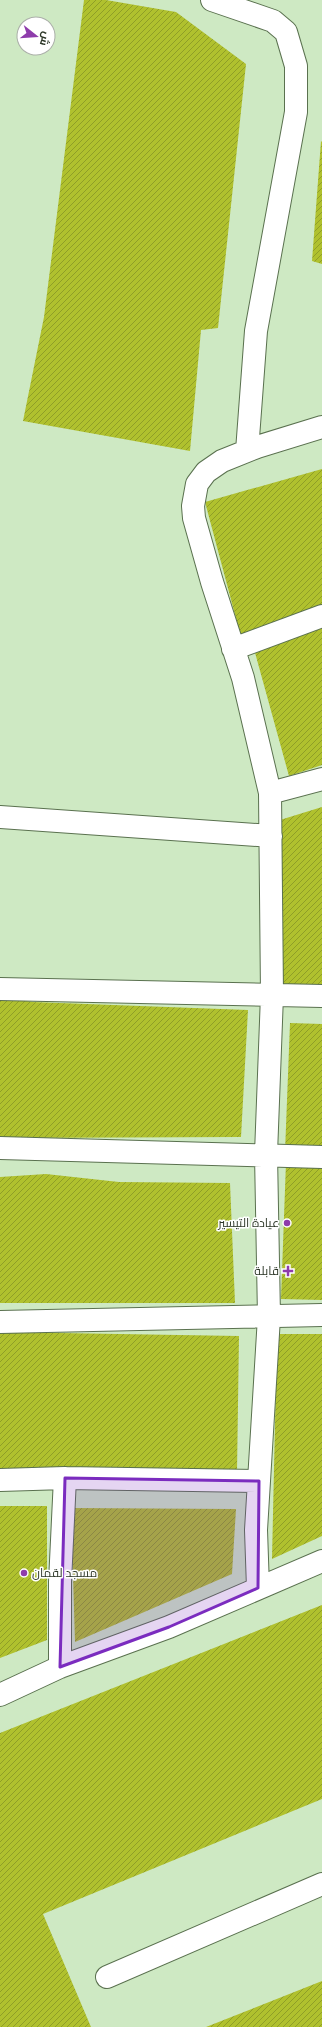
<svg xmlns="http://www.w3.org/2000/svg" width="322" height="2027" font-family="Karla,Cairo,sans-serif">
<style>
.building{fill:url(#building-hatch)}
.lines{fill:none;stroke-linecap:round;stroke-linejoin:round}
.minor-casing{stroke:#5a714f;stroke-width:24}
.minor{stroke:#fff;stroke-width:22}
.marked{fill:#7b2cbf;fill-opacity:0.2;stroke:#7b2cbf;stroke-width:3;stroke-linejoin:round}
.poi-dot{fill:#8e3cab;stroke:#fff;stroke-width:1.5}
.labels{text-anchor:middle;stroke-width:3;stroke-linejoin:round;paint-order:stroke}
.poi-label{font-size:12px;fill:#2c3627;stroke:#fff;text-anchor:end}
</style>
<defs>
<pattern id="building-hatch" width="6" height="6" patternUnits="userSpaceOnUse"><rect width="6" height="6" fill="#b0c12e"/><path d="M-1 1l2-2M0 6l6-6M5 7l2-2" fill="none" stroke="#8f9e27"/></pattern>
</defs>
<rect width="100%" height="100%" fill="#cee9c3"/>
<path class="building" d="M84,0H106L176,12L246,64L218,328L201,330L190,451L23,421L44,317Z
M321,141L322,142V264L312,261Z
M322,469V610L241,637L205,502Z
M322,627V765L289,776L254,649Z
M322,807V985L282,984L280,820Z
M0,997L33,1002L248,1010L241,1137L0,1138Z
M290,1023L322,1024V1152H285Z
M286,1162L322,1165V1300L281,1299Z
M46,1174L119,1182L230,1183L235,1303H0V1177Z
M0,1332L239,1336L237,1472L0,1468Z
M277,1334H322V1536L272,1559Z
M0,1506H47V1640L0,1658Z
M71,1508L236,1509L232,1574L75,1642Z
M322,1605V1799L43,1914L91,2027H0V1733Z
M322,1981V2027H206Z"/>
<g class="lines">
<defs>
<path id="minor" d="M212,0L273,21L286,32L296,66V112L256,331L247,451
M233,649L322,616
M270,793L322,779
M0,817L271,836
M0,989L322,996
M0,1148L322,1157
M0,1322L322,1315
M0,1480L65,1478L259,1481
M258,1588L256,1530L269,1317L266,1154L272,995L270,793L243,678L212,582L194,518L193,506L197,484L206,472L222,461L257,447L322,427
M60,1667V1582L65,1478
M0,1695L60,1667L169,1627L322,1561
M107,1977L322,1884"/>
</defs>
<use href="#minor" class="minor-casing"/>
<use href="#minor" class="minor"/>
</g>
<path class="marked" d="M65,1478L259,1481L258,1588L169,1627L60,1667Z"/>
<g class="poi-dot">
<circle cx="287" cy="1223" r="4"/>
<path d="M286 1265h4v4h4v4h-4v4h-4v-4h-4v-4h4z"/>
<circle cx="24" cy="1573" r="4"/>
</g>
<g class="labels">
<g class="poi-label">
<text x="279" y="1227">عيادة التيسير</text>
<text x="279" y="1275">قابلة</text>
<text x="32" y="1577" text-anchor="start">مسجد لقمان</text>
</g>
</g>
<g transform="translate(36 36) rotate(107)"><circle r="19" fill="#ffffff" stroke="#abafa9"/>
<path d="M0-3L7 15L0 10L-7 15Z" fill="#8e3cab"/>
<text y="-6" font-size="11" font-weight="bold" text-anchor="middle" fill="#2c3627">ش</text>
</g>
</svg>
